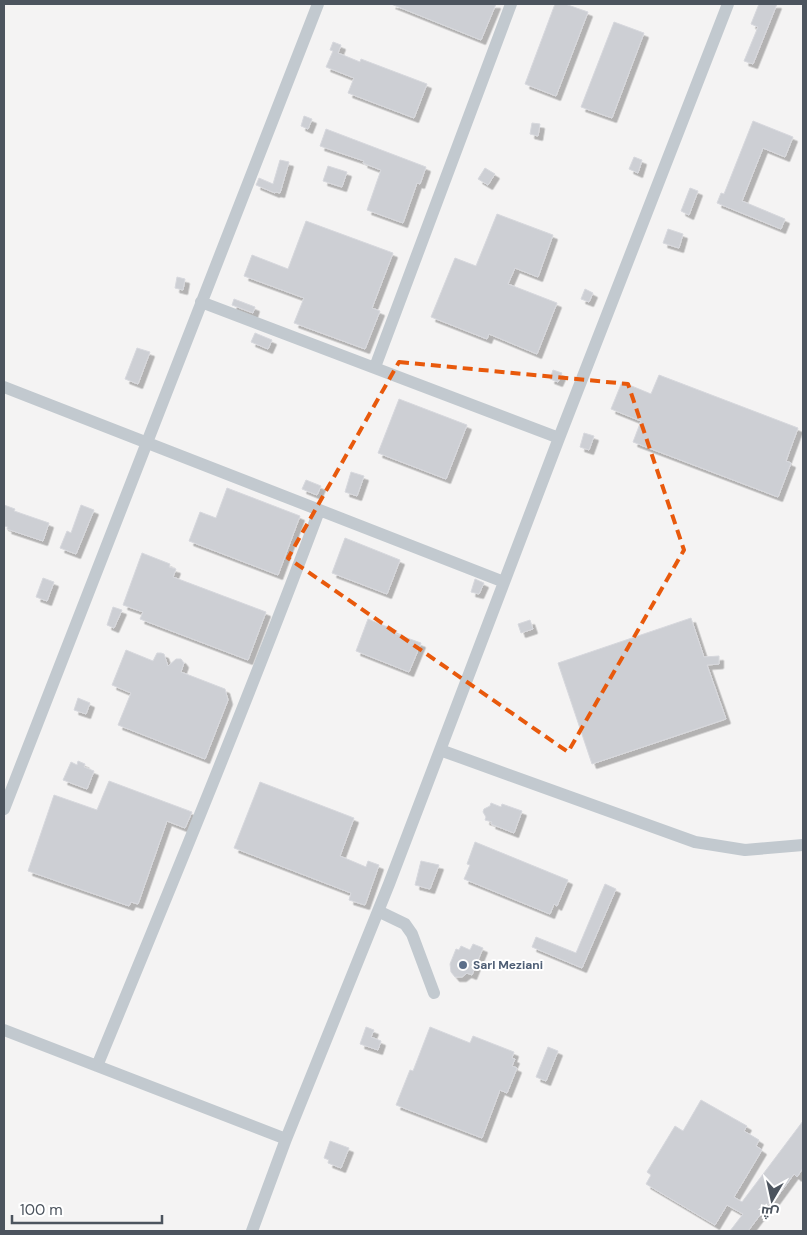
<svg xmlns="http://www.w3.org/2000/svg" width="807" height="1235" font-family="'DM Sans',Cairo,sans-serif">
<style>
.building{fill:#cdcfd4;stroke:#d7d8dd;filter:url(#shadow)}
.lines{fill:none;stroke-linecap:round;stroke-linejoin:round}
.minor{stroke:#c2c9cf;stroke-width:12}
.marked{fill:none;stroke:#e8590c;stroke-width:4;stroke-dasharray:10 6;stroke-linejoin:round}
.service-dot{fill:#5c6f8a;stroke:#fff;stroke-width:2}
.labels{text-anchor:middle;stroke-width:4;stroke-linejoin:round;paint-order:stroke}
.service-label{font-size:12px;font-weight:bold;fill:#4e5e75;stroke:#fff;text-anchor:start}
</style>
<defs>
<filter id="shadow"><feDropShadow dx="4.5" dy="4.5" stdDeviation="0" flood-color="#0004"/></filter>
</defs>
<rect width="100%" height="100%" fill="#f4f3f3"/>
<path class="building" d="M391,4H496L481,40Z
M555,4H565L588,12L556,96L525,84Z
M759,4H777L753,64L744,61L758,27L751,24Z
M614,22L644,33L612,118L581,107Z
M333,42L341,45L338,53L360,62L361,59L427,84L414,118L348,93L354,78L326,67L333,51L330,50Z
M304,116L312,119L308,129L301,126Z
M753,121L793,137L785,157L763,148L742,201L785,219L781,229L717,203L721,193L724,194Z
M532,123L540,124L538,136L530,134Z
M326,129L426,167L420,184L417,183L403,223L367,210L381,170L363,163L364,161L320,146Z
M634,157L642,160L638,173L629,169Z
M280,160L289,162L280,193L276,192L275,193L256,185L259,178L273,184Z
M328,166L347,172L342,187L323,181Z
M485,168L495,174L488,185L478,179Z
M690,188L698,191L689,215L681,211Z
M497,214L553,235L538,277L515,268L508,284L557,303L537,354L489,334L487,339L431,317L455,258L476,266Z
M306,221L393,253L372,308L380,311L365,349L294,323L304,298L244,276L252,255L288,269Z
M668,229L683,234L679,248L663,243Z
M177,277L185,279L183,290L175,288Z
M585,289L593,293L589,302L581,299Z
M234,299L255,307L253,313L232,305Z
M255,333L272,340L268,349L251,342Z
M137,348L150,352L138,384L125,379Z
M553,370L562,373L558,382L550,379Z
M659,375L798,428L786,461L791,463L778,497L633,442L641,421L611,409L622,382L651,394Z
M399,399L467,425L446,479L378,453Z
M584,433L594,436L589,450L580,447Z
M351,472L364,476L357,496L345,492Z
M306,480L321,486L317,495L302,489Z
M227,488L300,516L278,575L189,541L200,512L216,518Z
M4,505L15,509L14,511L49,523L43,541L7,529L8,527L4,526Z
M81,505L94,510L76,554L60,548L67,531L71,533Z
M345,538L400,560L387,594L332,573Z
M142,553L170,564L169,567L176,569L173,577L266,612L248,660L140,619L143,612L123,605Z
M43,578L54,582L47,601L36,597Z
M475,579L484,583L479,594L471,592Z
M113,607L122,610L114,628L107,625Z
M691,618L704,657L719,656V664L707,665L726,719L592,764L558,663Z
M368,619L397,631L396,634L421,643L409,672L356,651Z
M530,620L533,629L521,633L518,624Z
M126,650L153,661L157,653H161L164,654L168,666L176,659H181L184,663L181,672L225,689L228,700L205,759L118,725L131,693L112,685Z
M78,698L90,703L86,714L74,710Z
M78,761L85,764L84,767L94,771L87,789L63,780L71,762L77,765Z
M109,781L192,812L185,828L167,821L138,904L131,902L129,906L28,871L54,795L97,810Z
M260,782L354,818L340,856L366,867L368,861L379,865L365,905L349,900L351,893L234,848Z
M491,803L501,807L502,804L522,811L514,833L491,824L492,822L485,820L486,817L483,812L484,809L490,806Z
M475,842L568,880L557,906L554,904L550,914L464,879L470,865L467,864Z
M421,861L439,865L430,889L415,885Z
M605,884L616,889L582,968L532,947L536,937L576,953Z
M473,944L483,948L472,975L467,973L462,977H455L451,972L450,964L456,949L459,950L461,946L470,950Z
M366,1027L374,1030L371,1037L381,1041L378,1050L360,1044Z
M430,1027L470,1043L473,1036L514,1052L512,1058L515,1059L512,1066L517,1068L507,1093L500,1090L482,1138L396,1105L410,1070L413,1071Z
M548,1047L558,1051L546,1081L536,1077Z
M701,1100L747,1126L744,1131L759,1140L756,1146L762,1150L734,1197L742,1202L803,1121V1168L797,1177L794,1174L775,1200L773,1198L748,1231H730L743,1214L727,1205L715,1225L646,1184L651,1175L647,1172L675,1126L683,1131Z
M330,1141L349,1148L341,1168L328,1163L329,1160L324,1158Z"/>
<g class="lines">
<path class="minor" d="M201,302L559,438
M375,367L511,4
M4,387L504,582
M440,750L695,842L745,850L803,845
M4,809L318,4
M378,911L405,924L412,934L434,993
M4,1030L286,1139
M97,1066C173,882 249,697 319,511
M252,1231L286,1139L389,884L559,438L728,4"/>
</g>
<path class="marked" d="M399,362L628,384L684,550L568,752L288,558Z"/>
<circle class="service-dot" cx="463" cy="965" r="5"/>
<g class="labels">
<g class="service-label">
<text x="473" y="969">Sarl Meziani</text>
</g>
</g>
<rect width="807" height="1235" fill="none" stroke="#4c545e" stroke-width="10"/>
<g transform="translate(772 1200) rotate(189)" stroke="#ffffff" stroke-width="4" paint-order="stroke">
<path d="M0-4L9 19L0 12L-9 19Z" fill="#4c545e"/>
<text y="-8" font-size="14" font-weight="bold" text-anchor="middle" fill="#4c545e">ش</text>
</g>
<path d="M12 1215v8h150v-8" fill="none" stroke="#4c545e" stroke-width="2.5"/>
<text x="20" y="1215" font-size="15" fill="#4c545e" stroke="#ffffff" stroke-width="4" paint-order="stroke">100 m</text>
</svg>
